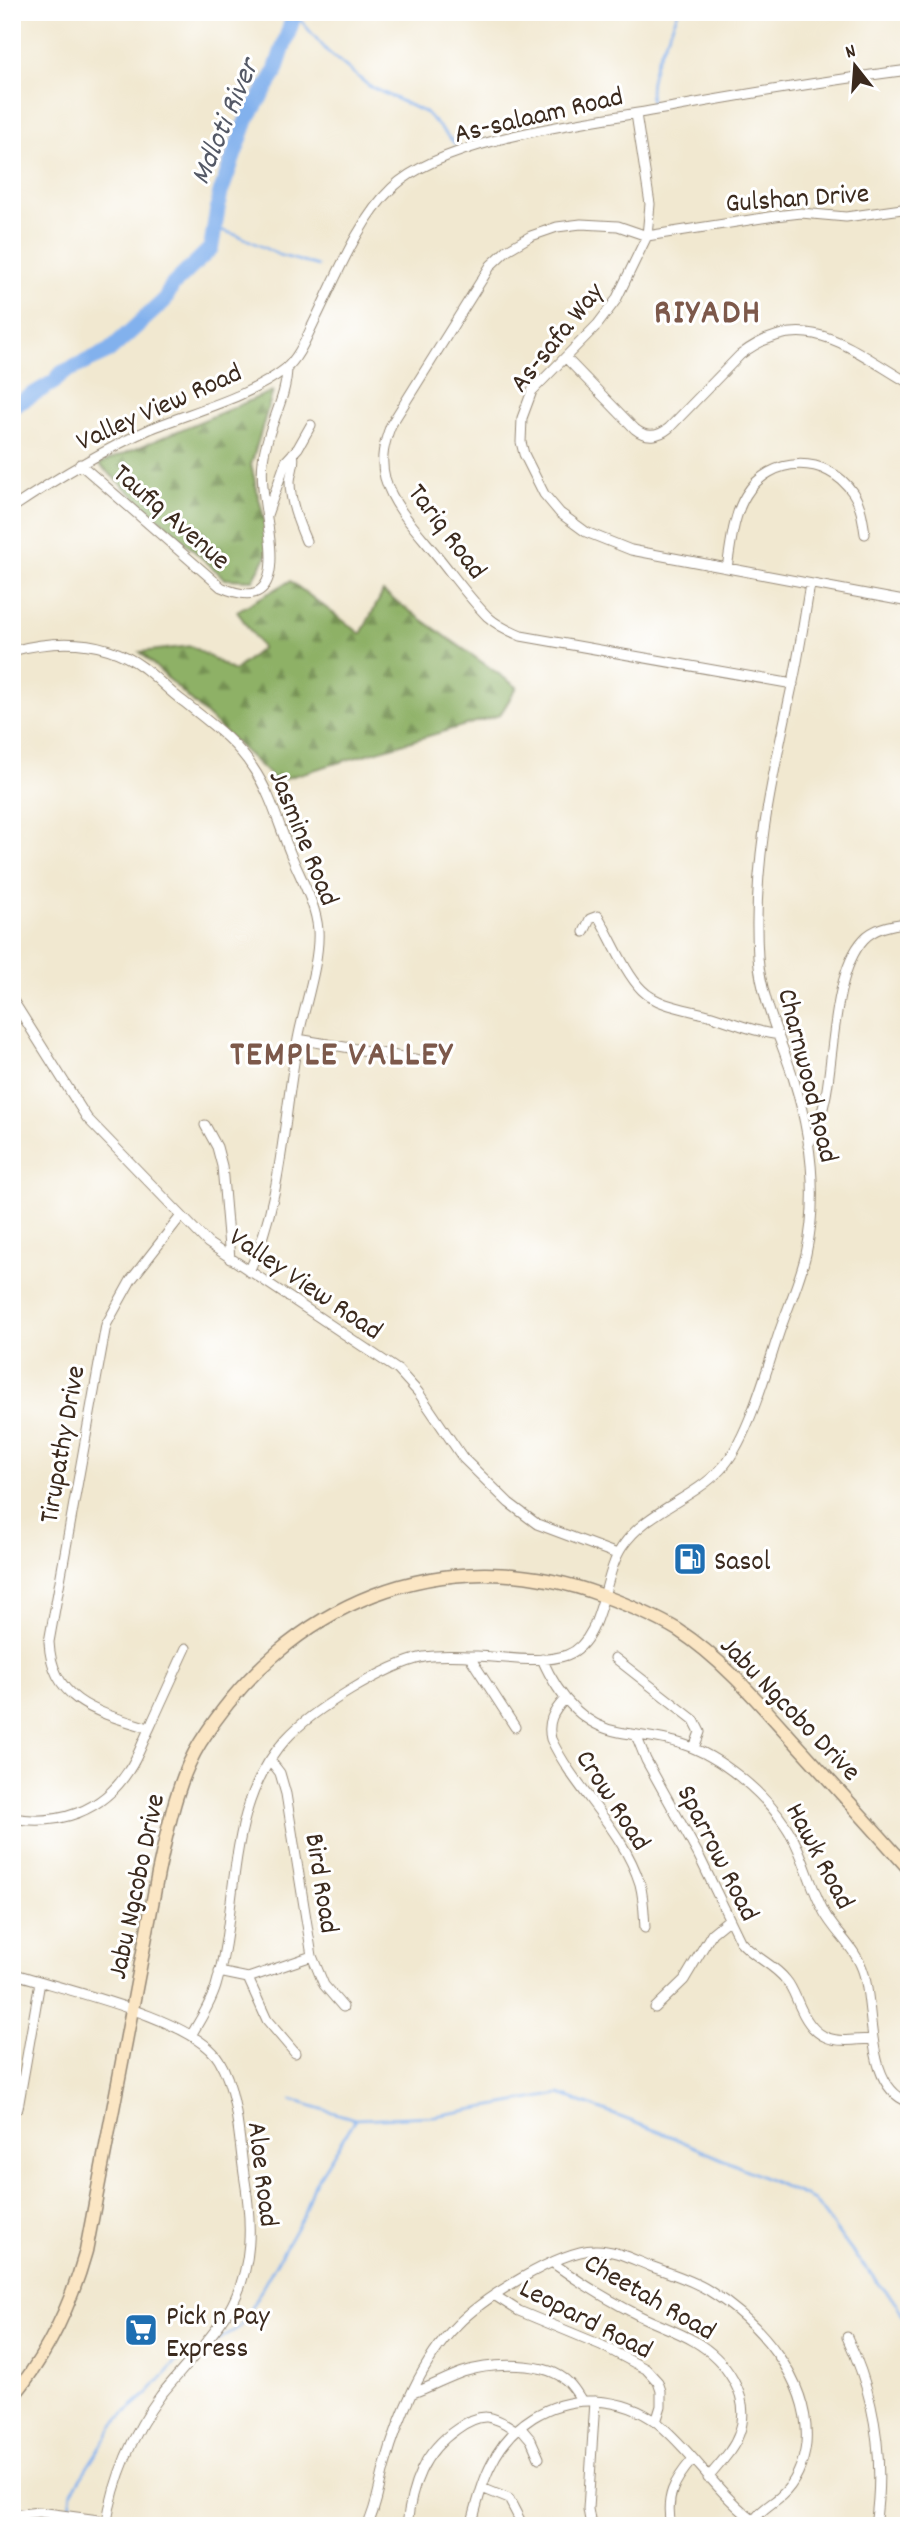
<svg xmlns="http://www.w3.org/2000/svg" width="921" height="2538" font-family="Dekko,sans-serif">
<style>
.forest{fill:url(#forest-firs);stroke:#646e42;stroke-width:2}
.lines{fill:none;stroke-linecap:round;stroke-linejoin:round}
.stream{stroke:#82b1ed;stroke-width:2.5}
.river{stroke:#82b1ed;stroke-width:16}
.minor-casing{stroke:#968977;stroke-width:11}
.secondary-casing{stroke:#968977;stroke-width:15}
.minor{stroke:#fff;stroke-width:9}
.secondary{stroke:#fbe6c4;stroke-width:12}
.labels{text-anchor:middle;stroke-width:6;stroke-linejoin:round;paint-order:stroke}
.street-label{font-size:28px;fill:#3b2a1e;stroke:#fff}
.poi-label{font-size:28px;fill:#3b2a1e;stroke:#fff;text-anchor:start}
.water-label{font-size:30px;font-style:italic;fill:#545966;stroke:#fff}
.district-label{font-size:35px;font-weight:bold;letter-spacing:2px;fill:#7d594b;stroke:#fff}
</style>
<defs>
<pattern id="forest-firs" width="22" height="20" patternUnits="userSpaceOnUse" patternTransform="scale(1.75)"><rect width="22" height="20" fill="#8eb166"/><path d="M5 1l3.5 6h-7zM16 11l3.5 6h-7z" fill="#759053"/></pattern>
</defs>
<rect width="100%" height="100%" fill="#fff"/>
<filter id="ink" filterUnits="userSpaceOnUse"><feTurbulence type="fractalNoise" baseFrequency=".0143" numOctaves="2"/><feDisplacementMap in="SourceGraphic" scale="14" xChannelSelector="R" yChannelSelector="G"/><feConvolveMatrix kernelMatrix="1 2 1 2 8 2 1 2 1" color-interpolation-filters="sRGB"/></filter>
<filter id="wash" filterUnits="userSpaceOnUse"><feTurbulence type="fractalNoise" baseFrequency=".00686" numOctaves="4" result="noise"/><feDisplacementMap in="SourceGraphic" scale="28" xChannelSelector="R" yChannelSelector="G"/><feGaussianBlur stdDeviation="1.57" result="paint"/><feColorMatrix in="noise" values="0 0 0 0 0 0 0 0 0 0 0 0 0 0 0 0 0 1.4 0 .05"/><feComposite in="paint" operator="in"/></filter>
<g filter="url(#wash)">
<rect width="100%" height="100%" fill="#f1e8d0"/>
<path class="forest" d="M273,391L251,465L271,548L253,580L225,579L99,464Z
M290,581L361,634L383,592L517,687L500,715L276,781L140,652L191,646L234,671L262,648L237,611Z"/>
<g class="lines">
<path class="stream" d="M296,15L328,52L369,86L426,113L455,144
M652,107C643,73 667,43 678,12
M215,228L242,237L279,255L318,266
M292,2100L355,2119L435,2116L560,2094L670,2136L814,2200L856,2257L896,2303L909,2328
M206,2347L240,2327L303,2216L312,2188L355,2120
M70,2510L72,2491L119,2418L149,2392L176,2362L191,2355"/>
<path class="river" d="M12,407L54,382L62,373L109,351L164,301L172,286L211,248L220,194L247,119L274,75L295,12"/>
</g>
</g>
<g filter="url(#ink)">
<g class="lines">
<defs>
<path id="minor" d="M636,114L650,204L647,236L616,300L598,324L532,391L522,418L521,442L524,454L544,494L560,513L586,532L631,550L909,602
M566,358L635,429C646,438 658,437 669,428L740,355C805,305 850,349 909,383
M293,453C296,463 291,471 290,481C290,502 298,522 306,541
M80,464L221,587C288,617 270,541 265,505C263,490 261,476 263,461C266,429 287,400 287,367
M12,508C57,478 101,451 150,429C193,411 248,398 285,369C299,358 307,336 315,320C336,278 358,220 392,188C447,136 598,121 674,107C752,93 830,80 909,70
M267,515L286,461L298,448L311,425
M727,568C731,544 733,516 746,495C770,455 827,454 853,493C861,505 863,520 865,534
M12,651C57,639 105,639 144,668C158,679 170,692 184,702C209,722 236,741 253,768C271,794 279,826 291,855C301,879 316,904 318,930C320,962 304,1007 298,1039C283,1118 283,1198 249,1272
M793,684L521,636C509,631 498,626 488,617C470,599 455,578 439,558C420,534 394,509 385,478C380,459 384,443 391,425L491,265L507,250L531,236L557,227L581,224L618,226L647,236L775,216L801,213L846,217L909,208
M584,932L590,919L598,916C611,938 625,973 642,990C659,1007 689,1009 712,1016C735,1023 754,1032 779,1035
M12,999L87,1118L208,1243L398,1370L418,1392L463,1458L509,1503L537,1524L617,1554
M298,1039L420,1060
M205,1125L217,1147L222,1166L230,1259
M808,1146C816,1130 823,1112 826,1095C834,1052 834,971 864,939C875,927 893,924 909,923
M469,1656L515,1727
M615,1658L694,1720L700,1732L694,1748
M542,1659C557,1693 580,1725 619,1732C640,1736 661,1737 682,1744C720,1756 763,1792 785,1825C803,1851 809,1884 824,1912C836,1934 857,1949 864,1974C875,2011 865,2087 909,2102
M564,1700C553,1712 547,1722 551,1739C575,1790 623,1829 640,1884C644,1899 644,1914 645,1928
M149,1728C100,1713 52,1703 49,1642L106,1325L131,1280L181,1216
M636,1735L646,1760L698,1854L740,1941C753,1957 774,1964 786,1980C793,1988 796,1999 801,2009C818,2046 838,2041 873,2039
M270,1760L280,1773L286,1794L312,1956L324,1985L343,2007
M12,1818C59,1826 102,1812 129,1770C138,1757 143,1741 150,1727C162,1700 174,1674 186,1648
M219,1972L248,1978
M12,1973C61,1989 194,2018 219,2060C237,2089 239,2140 244,2174C252,2222 254,2269 228,2312C209,2342 183,2368 161,2395C132,2434 114,2478 106,2526
M248,1978L267,2020L295,2053
M248,1978L312,1956
M655,2008L684,1980L712,1933L728,1920
M192,2034C201,2018 211,2003 216,1986C240,1905 224,1807 286,1739C312,1710 386,1665 424,1657C441,1654 460,1656 477,1656C503,1657 543,1664 567,1655C604,1641 602,1577 622,1547C646,1511 691,1500 720,1470C747,1443 767,1368 780,1330C789,1305 800,1280 806,1254C819,1195 811,1135 793,1077C780,1038 761,998 758,957C752,865 772,779 791,691C799,656 804,620 810,584
M18,2108L40,1982
M553,2263C580,2283 610,2301 640,2316C658,2325 677,2331 694,2341C725,2359 753,2397 739,2434C733,2451 719,2464 708,2478
M494,2295L519,2311L601,2345L646,2369L658,2382L661,2391V2406L656,2422
M847,2337C876,2398 885,2459 875,2526
M413,2393C430,2387 446,2378 463,2372C491,2363 547,2360 569,2383C574,2388 578,2395 582,2401
M520,2427L531,2440L539,2458
M482,2488L509,2499L523,2526
M12,2515L39,2512L106,2521
M367,2526C377,2507 379,2485 385,2465C398,2418 422,2360 457,2325C482,2299 558,2251 594,2250C613,2249 632,2259 650,2266C669,2273 690,2279 708,2290C759,2321 811,2381 806,2444C804,2463 795,2484 781,2496C771,2505 756,2512 752,2526
M407,2526C411,2486 423,2452 457,2429C481,2412 492,2414 515,2430
M471,2526C477,2505 481,2484 491,2465C510,2425 550,2399 594,2401C618,2402 640,2409 659,2424C696,2455 720,2498 761,2526
M591,2526L588,2509L595,2401
M671,2526C665,2497 674,2481 692,2460"/>
<path id="secondary" d="M12,2398C47,2355 71,2305 86,2251L158,1873C168,1829 176,1782 200,1743C287,1603 443,1537 601,1595C628,1605 653,1615 678,1630C722,1659 757,1700 792,1739C831,1782 870,1825 909,1869"/>
</defs>
<use href="#minor" class="minor-casing"/>
<use href="#secondary" class="secondary-casing"/>
<use href="#minor" class="minor"/>
<use href="#secondary" class="secondary"/>
</g>
</g>
<defs>
<symbol id="fuel-square" viewBox="-11 -11 22 22"><rect x="-9" y="-9" width="18" height="18" rx="4" fill="#1f6fb2" stroke="#fff"/><path d="M-5.5-6h7V0h2V4h1.3V-2.5L3-4.5l.8-.8L6-3V5H2.5V1h-1V6h-7ZM-4.2-4.7v3.2H.2V-4.7Z" fill="#fff"/></symbol>
<symbol id="supermarket-square" viewBox="-11 -11 22 22"><rect x="-9" y="-9" width="18" height="18" rx="4" fill="#1f6fb2" stroke="#fff"/><path d="M-6-5.5h2.5l.6 2H6L4.5 2H-2.5L-4.4-4H-6ZM-1.5 3.2a1.3 1.3 0 1 0 .1 0ZM3 3.2a1.3 1.3 0 1 0 .1 0Z" fill="#fff"/></symbol>
</defs>
<g fill-rule="evenodd">
<use href="#fuel-square" x="671" y="1540" width="38" height="38"/>
<use href="#supermarket-square" x="122" y="2311" width="38" height="38"/>
</g>
<g class="labels">
<g class="street-label">
<text transform="translate(538 113) rotate(-13)" y="10">As-salaam Road</text>
<text transform="translate(797 196) rotate(-4)" y="10">Gulshan Drive</text>
<text transform="translate(555 336) rotate(-51)" y="10">As-safa Way</text>
<text transform="translate(158 405) rotate(-24)" y="10">Valley View Road</text>
<text transform="translate(173 515) rotate(41)" y="10">Taufiq Avenue</text>
<text transform="translate(449 530) rotate(53)" y="10">Tariq Road</text>
<text transform="translate(306 837) rotate(68)" y="10">Jasmine Road</text>
<text transform="translate(810 1075) rotate(76)" y="10">Charnwood Road</text>
<text transform="translate(307 1282) rotate(34)" y="10">Valley View Road</text>
<text transform="translate(60 1444) rotate(-80)" y="10">Tirupathy Drive</text>
<text transform="translate(792 1707) rotate(46)" y="10">Jabu Ngcobo Drive</text>
<text transform="translate(615 1799) rotate(57)" y="10">Crow Road</text>
<text transform="translate(720 1852) rotate(63)" y="10">Sparrow Road</text>
<text transform="translate(822 1855) rotate(62)" y="10">Hawk Road</text>
<text transform="translate(324 1883) rotate(81)" y="10">Bird Road</text>
<text transform="translate(134 1886) rotate(-78)" y="10">Jabu Ngcobo Drive</text>
<text transform="translate(265 2174) rotate(83)" y="10">Aloe Road</text>
<text transform="translate(651 2295) rotate(30)" y="10">Cheetah Road</text>
<text transform="translate(587 2317) rotate(27)" y="10">Leopard Road</text>
</g>
<g class="poi-label">
<text x="714" y="1569">Sasol</text>
<text x="166" y="2324">Pick n Pay<tspan x="166" dy="32">Express</tspan></text>
</g>
<g class="water-label">
<text transform="translate(223 121) rotate(-67)" y="10">Mdloti River</text>
</g>
<g class="district-label">
<text x="708" y="322">RIYADH</text>
<text x="342" y="1064">TEMPLE VALLEY</text>
</g>
</g>
<rect width="921" height="2538" fill="none" stroke="#fff" stroke-width="42"/>
<g transform="translate(855 66) rotate(343)" stroke="#ffffff" stroke-width="5" paint-order="stroke">
<path d="M0-5L12 26L0 18L-12 26Z" fill="#3b2a1e"/>
<text y="-10" font-size="19" font-weight="bold" text-anchor="middle" fill="#3b2a1e">N</text>
</g>
</svg>
